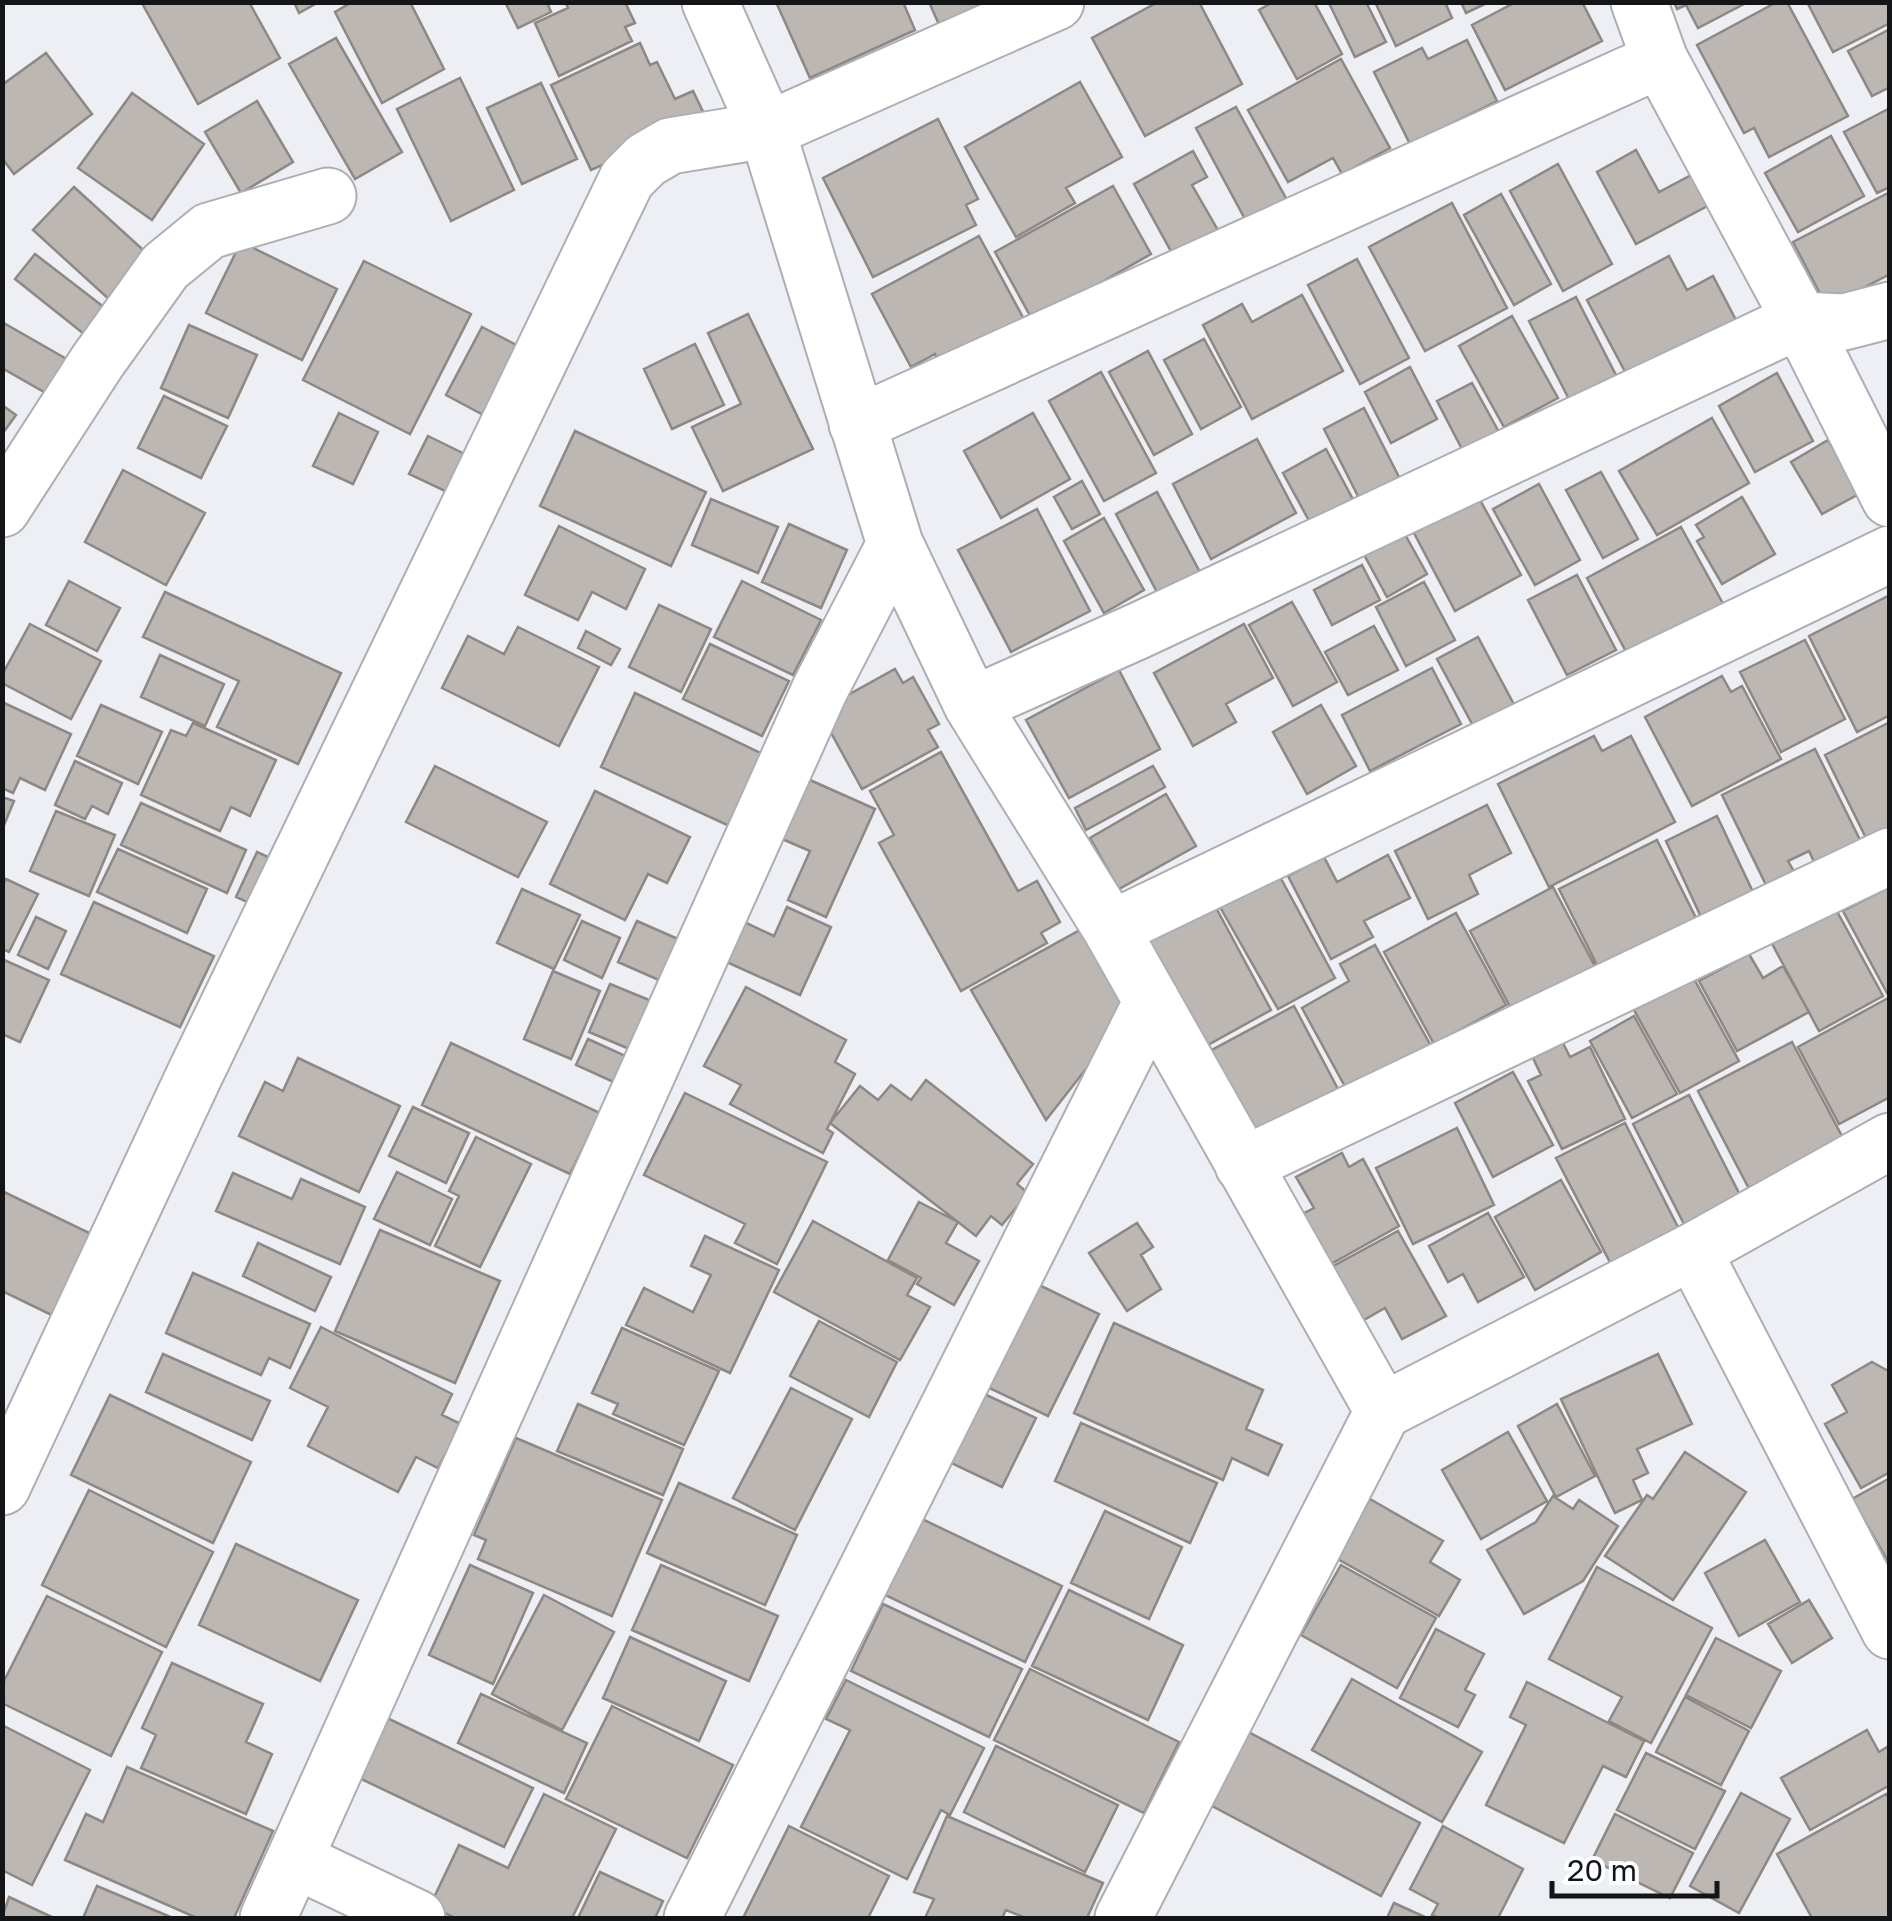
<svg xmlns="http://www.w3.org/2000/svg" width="1892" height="1921" font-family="'Golos Text',sans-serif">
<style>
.building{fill:#bdb7b3;stroke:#8e8885;stroke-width:2.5}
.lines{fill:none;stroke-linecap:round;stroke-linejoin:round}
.minor-casing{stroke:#acaeb4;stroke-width:59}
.minor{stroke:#fff;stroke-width:55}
</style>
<rect width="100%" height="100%" fill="#edeff5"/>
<path class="building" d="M148,2H249L280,58L198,104L143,5Z
M294,2H319L299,13Z
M352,2H410L444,69L382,103L335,12Z
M505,2H547L551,12L518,28Z
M565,2H625L635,23L625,27L632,41L559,76L535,23L568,8Z
M776,2H903L915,30L810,78Z
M929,2H1019L944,36Z
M1158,2H1199L1242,84L1145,136L1092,38Z
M1273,2H1314L1342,54L1297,79L1259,10Z
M1366,2L1386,42L1355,57L1329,3Z
M1375,2H1445L1452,18L1396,46Z
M1461,2H1489L1466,13Z
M1516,2H1582L1602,41L1505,90L1472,25Z
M1674,2H1748L1698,28L1686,5L1677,9Z
M1777,2H1787L1848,116L1769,157L1754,128L1744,133L1697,45Z
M1807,2H1890V23L1833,52Z
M1890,29V87L1872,96L1848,51Z
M336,38L402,152L355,179L289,64Z
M1467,40L1497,101L1410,144L1374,72L1422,48L1428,59Z
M640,43L650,65L657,62L675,99L693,91L706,118L591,170L551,85Z
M46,53L92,114L14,174L2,158V85Z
M1341,59L1390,148L1342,174L1333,158L1288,182L1248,110Z
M460,78L514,190L451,221L397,109Z
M1080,82L1122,157L1066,188L1075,203L1016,237L965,147Z
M541,83L577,159L522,184L487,108Z
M132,93L204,144L152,220L78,168Z
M257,101L293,162L241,193L205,132Z
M1236,107L1293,211L1252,232L1196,128Z
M1890,108V187L1877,193L1844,132Z
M938,119L978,199L966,205L976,225L873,277L823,178Z
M1831,136L1864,196L1798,232L1765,173Z
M1636,150L1659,192L1697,172L1713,203L1636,244L1597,172Z
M1193,151L1207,177L1192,185L1223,239L1178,264L1134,184Z
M1558,164L1612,264L1563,291L1510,191Z
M1113,186L1151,254L1033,321L995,252Z
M74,187L152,258L112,302L33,230Z
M1890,192V274L1827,307L1793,242Z
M1501,194L1551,284L1514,305L1464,215Z
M1452,203L1507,308L1425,351L1369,247Z
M979,236L1026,323L942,369L935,354L911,367L872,294Z
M241,242L337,289L302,360L206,313Z
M35,254L105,308L84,334L15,279Z
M1669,256L1687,290L1713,276L1738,324L1630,381L1587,300Z
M1357,259L1409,358L1360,384L1308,285Z
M364,261L471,314L410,434L303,380Z
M1302,295L1343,371L1252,419L1203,325L1242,304L1252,322Z
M1576,297L1620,383L1573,407L1529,321Z
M748,314L813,449L723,491L692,427L741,404L708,333Z
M1512,316L1558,398L1504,427L1459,346Z
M2,322L70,361L51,396L2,368Z
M189,325L257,355L228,418L161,388Z
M482,327L528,351L491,419L446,395Z
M1204,339L1241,407L1201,429L1164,360Z
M695,344L724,405L672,429L644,369Z
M1148,351L1192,434L1154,455L1109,372Z
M1410,367L1437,419L1391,443L1365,392Z
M1101,372L1156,473L1104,501L1049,401Z
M1777,373L1813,441L1755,472L1719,406Z
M1472,383L1500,434L1464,453L1437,401Z
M164,396L227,426L201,478L138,448Z
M2,405L16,415L3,433H2Z
M1364,408L1402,483L1362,504L1324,429Z
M339,413L378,432L353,484L313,466Z
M1033,413L1070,479L1001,518L964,451Z
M1712,418L1749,483L1657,535L1619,471Z
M575,431L706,492L671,566L540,506Z
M428,436L479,461L460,498L409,474Z
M1257,439L1296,513L1211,559L1173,484Z
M1828,440L1859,494L1822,514L1791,462Z
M1326,449L1356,505L1313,528L1283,473Z
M123,470L205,513L166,585L85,542Z
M1601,472L1638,539L1603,558L1566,490Z
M1082,481L1100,514L1072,529L1054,497Z
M1539,484L1580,560L1535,585L1493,509Z
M1157,492L1201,574L1159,596L1116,514Z
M1742,497L1775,554L1722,584L1697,541L1704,537L1696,525Z
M1479,498L1521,575L1455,611L1414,533Z
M711,499L778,527L758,573L692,545Z
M1037,509L1090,611L1011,652L958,550Z
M1104,518L1144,590L1104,613L1064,541Z
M789,524L847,550L821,608L762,582Z
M559,526L645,569L626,609L592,592L578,620L525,595Z
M1681,527L1727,611L1632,663L1587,578Z
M1402,529L1427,574L1387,597L1362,551Z
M1362,565L1380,600L1332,625L1314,590Z
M1577,575L1616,650L1567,675L1528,600Z
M69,581L120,608L97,651L46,625Z
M742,581L821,620L793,675L714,637Z
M1424,582L1455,640L1406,666L1376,607Z
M165,592L341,673L298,764L217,727L239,681L143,637Z
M1890,595V715L1857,732L1809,636Z
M1292,602L1337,682L1293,706L1249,625Z
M659,605L711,629L681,692L629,667Z
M30,624L101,661L71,719L2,683V675Z
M1244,624L1273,678L1226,704L1236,722L1193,746L1154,673Z
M1374,626L1398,670L1348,695L1325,652Z
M518,627L599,667L559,746L442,688L468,636L504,654Z
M586,631L620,649L611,665L578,648Z
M1478,637L1518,712L1477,733L1437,659Z
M1805,640L1845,719L1781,752L1740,672Z
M710,644L789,681L762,736L683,699Z
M160,655L224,684L205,726L141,697Z
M1432,668L1461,724L1370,771L1342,715Z
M895,669L903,683L913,677L939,724L928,730L938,747L862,789L819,711Z
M1119,670L1160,749L1069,798L1026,720Z
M1722,676L1731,692L1742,686L1781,759L1692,806L1645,717Z
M635,693L769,757L736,829L601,767Z
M2,702L71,734L45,790L20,778L13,793L2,788Z
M101,705L162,732L138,784L77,756Z
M1321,705L1356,766L1307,794L1273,732Z
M1890,722V836L1870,846L1825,755Z
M193,723L276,760L250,816L231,807L220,831L141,795L171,730L186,736Z
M1594,736L1602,751L1631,736L1675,822L1549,887L1498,784Z
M1815,749L1861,842L1815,864L1809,851L1788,861L1796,875L1768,889L1722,795Z
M941,752L1018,891L1037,881L1060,922L1041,933L1047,943L961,991L879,843L894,835L870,791Z
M75,761L122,783L108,814L92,806L85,819L55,805Z
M435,766L547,822L518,877L406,822Z
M1153,766L1165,787L1086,830L1075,808Z
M801,776L875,809L826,917L788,900L810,851L775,836Z
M595,791L690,837L667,883L648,874L625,920L550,884Z
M1166,794L1196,846L1119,889L1090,838Z
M2,797L14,801L2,830Z
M141,803L246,850L227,893L121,845Z
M1487,805L1511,853L1469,875L1478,894L1428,919L1395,851Z
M56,811L115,835L89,896L30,871Z
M1717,816L1753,892L1701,917L1666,841Z
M1657,840L1699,924L1601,973L1559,889Z
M118,849L207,889L187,933L97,892Z
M257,852L288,866L267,911L236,897Z
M1388,855L1410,898L1364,921L1373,937L1331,959L1288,876L1324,857L1337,882Z
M1279,875L1335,978L1278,1009L1220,907Z
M6,879L38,894L9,952L2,949V887Z
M1553,887L1599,974L1516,1018L1470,931Z
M1890,887V991L1887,993L1843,911Z
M522,889L580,915L554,969L497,943Z
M94,902L214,956L180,1027L61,974Z
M1213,902L1271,1010L1206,1046L1147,937Z
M1833,904L1883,996L1819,1031L1770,940Z
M787,907L831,927L800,995L720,959L738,919L774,936Z
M1456,913L1506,1005L1434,1044L1384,952Z
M36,917L66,931L48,969L18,955Z
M582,921L620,938L602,978L564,960Z
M637,921L687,943L668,984L618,962Z
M1080,930L1129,1014L1046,1120L971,990Z
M1375,945L1431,1046L1348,1092L1302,1008L1349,981L1340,964Z
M1749,954L1763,978L1783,966L1809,1012L1737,1051L1699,981Z
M2,959L49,980L20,1042L2,1034Z
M553,971L600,991L571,1059L524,1039Z
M1693,977L1739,1061L1680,1093L1634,1010Z
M610,984L659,1004L639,1053L589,1032Z
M746,987L846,1040L835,1062L855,1074L827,1129L833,1133L823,1153L730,1104L741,1085L704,1066Z
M1890,997V1097L1839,1124L1798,1047Z
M1294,1006L1347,1106L1239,1146L1193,1060Z
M1634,1016L1677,1094L1632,1118L1590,1041Z
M588,1039L630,1058L618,1084L576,1065Z
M1792,1042L1843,1138L1797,1161L1806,1179L1757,1204L1698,1091Z
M451,1043L600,1113L570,1174L422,1105Z
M1563,1043L1570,1057L1590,1047L1625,1119L1562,1149L1528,1081L1541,1075L1533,1058Z
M298,1058L400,1106L359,1192L239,1136L265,1082L283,1091Z
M1513,1072L1553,1145L1493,1177L1455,1103Z
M926,1080L1033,1164L1017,1184L1028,1193L1002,1225L991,1216L976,1236L830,1123L860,1086L878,1100L891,1085L911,1100Z
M685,1093L827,1162L777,1264L735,1243L745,1224L644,1175Z
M1689,1095L1740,1195L1684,1224L1633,1124Z
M413,1107L469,1133L446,1183L389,1156Z
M1625,1123L1684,1239L1616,1274L1556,1158Z
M1457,1128L1494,1205L1413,1244L1376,1168Z
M476,1137L531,1164L480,1267L435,1246L459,1196L449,1191Z
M1342,1153L1349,1167L1363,1159L1399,1226L1320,1270L1292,1219L1314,1208L1296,1177Z
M397,1172L452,1199L430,1245L374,1219Z
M233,1173L292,1199L301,1179L365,1207L340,1264L216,1211Z
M1561,1180L1601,1252L1535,1290L1495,1217Z
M2,1191L104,1240L64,1321L2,1291Z
M919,1202L958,1222L946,1243L979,1261L954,1305L917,1284L921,1278L888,1260Z
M1488,1213L1524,1277L1478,1302L1463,1274L1448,1282L1429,1246Z
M813,1221L917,1278L907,1295L930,1307L900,1360L774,1292Z
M1137,1223L1153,1247L1141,1255L1161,1289L1127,1311L1089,1253Z
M380,1230L500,1281L455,1383L335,1331Z
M1398,1231L1446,1316L1402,1339L1385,1308L1355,1325L1324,1271Z
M705,1236L779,1270L730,1373L626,1325L644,1288L693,1312L711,1275L691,1266Z
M258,1243L331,1277L315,1311L243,1276Z
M193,1273L310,1324L290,1368L269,1358L261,1375L166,1333Z
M1037,1284L1099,1314L1048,1416L987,1387Z
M819,1321L897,1362L869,1417L790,1376Z
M1114,1323L1263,1390L1246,1429L1282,1445L1268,1475L1232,1458L1223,1480L1074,1413Z
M321,1327L452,1394L442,1415L461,1424L438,1468L416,1457L398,1492L308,1446L328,1407L290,1388Z
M622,1328L719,1371L684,1445L613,1414L618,1404L592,1393Z
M163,1354L270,1401L252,1440L146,1392Z
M1658,1354L1692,1424L1637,1449L1648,1473L1633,1480L1642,1500L1615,1513L1561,1399Z
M1872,1362L1890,1372V1472L1861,1488L1825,1424L1847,1412L1832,1385Z
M791,1388L852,1419L795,1530L733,1498Z
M982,1393L1036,1418L1002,1487L949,1462Z
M110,1395L251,1462L213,1543L71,1475Z
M578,1404L683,1449L663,1495L557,1451Z
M1557,1404L1595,1476L1556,1497L1518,1426Z
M1081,1423L1217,1483L1190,1543L1055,1481Z
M1508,1432L1547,1501L1481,1539L1442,1470Z
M516,1438L662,1500L612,1616L478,1559L486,1540L474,1535Z
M1685,1452L1746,1492L1673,1600L1605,1556L1647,1495L1653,1499Z
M1890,1478V1563H1889L1852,1499Z
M679,1483L797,1535L765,1605L647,1553Z
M89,1490L213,1552L166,1647L42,1585Z
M1553,1496L1573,1509L1579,1500L1618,1526L1583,1581L1524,1614L1487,1550L1536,1522Z
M1370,1499L1443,1541L1430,1562L1460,1580L1439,1616L1336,1558Z
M1105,1511L1182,1547L1149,1619L1071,1583Z
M922,1519L1062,1586L1025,1662L885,1595Z
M1765,1540L1800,1602L1739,1636L1705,1573Z
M236,1544L358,1600L320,1681L199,1625Z
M470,1565L533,1593L493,1684L429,1655Z
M661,1565L778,1616L749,1681L632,1630Z
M1341,1565L1436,1618L1397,1688L1301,1635Z
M1597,1567L1712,1628L1651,1743L1609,1721L1622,1697L1549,1659Z
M1069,1590L1183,1645L1148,1720L1032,1666Z
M544,1595L614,1632L562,1730L492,1694Z
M47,1596L162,1652L111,1756L2,1703V1685Z
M1809,1600L1832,1638L1792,1663L1768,1624Z
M883,1604L1022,1669L989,1737L851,1671Z
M1436,1629L1484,1654L1465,1690L1475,1695L1458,1727L1400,1698Z
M630,1637L726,1681L699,1741L603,1698Z
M1716,1638L1781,1671L1751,1728L1686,1695Z
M172,1663L263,1704L246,1742L272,1754L246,1814L141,1768L156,1735L142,1728Z
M1030,1669L1179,1742L1144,1813L994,1740Z
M1352,1679L1482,1752L1442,1822L1312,1750Z
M846,1680L984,1748L950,1815L941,1810L907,1879L801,1827L850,1730L826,1719Z
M1527,1682L1644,1741L1626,1777L1603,1766L1564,1843L1486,1805L1526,1725L1510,1717Z
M481,1694L587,1743L564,1793L458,1743Z
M1685,1697L1749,1731L1721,1785L1656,1752Z
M612,1706L733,1765L687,1858L566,1799Z
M385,1717L533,1788L504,1847L357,1777Z
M2,1725L90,1770L32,1885L2,1870Z
M1239,1727L1420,1823L1381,1896L1199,1799Z
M1867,1730L1879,1752L1887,1747L1890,1752V1785L1810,1830L1781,1778Z
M996,1746L1118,1805L1085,1872L964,1812Z
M1646,1753L1725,1791L1695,1849L1617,1810Z
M127,1767L273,1831L234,1918H197L65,1860L86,1814L103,1822Z
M1741,1793L1790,1819L1739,1913L1690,1886Z
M544,1794L616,1829L572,1918H455L430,1906L459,1845L508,1868Z
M1886,1794L1890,1799V1918H1812L1777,1854Z
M1615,1814L1693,1853L1670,1898L1592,1860Z
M947,1816L1103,1883L1087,1918H1026L1006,1910L1002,1918H925L934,1899L914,1892Z
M789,1826L889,1876L868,1918H743Z
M1443,1826L1523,1869L1498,1918H1439L1432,1915L1438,1904L1410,1889Z
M600,1872L663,1901L655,1918H578Z
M97,1886L173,1918H83Z
M9,1897L54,1918H2Z
M1394,1903L1427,1918H1387Z"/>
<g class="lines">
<defs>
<path id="minor" d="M710,2L767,130L895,544L972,705L1111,929L1383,1411
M1639,2L1660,60L1800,320L1890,499
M857,424L1660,60
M2,509L97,362L165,267L209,231L328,196
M972,705L1138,631L1800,320L1844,322L1890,310
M1111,929L1890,554
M1243,1165L1890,856
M1693,1251L1890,1631
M2,1487L194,1076L627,179L646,160L670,146L767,130L1056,2
M295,1860L417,1918
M268,1918L820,689L895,544
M692,1918L1152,1001
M1123,1918L1383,1411L1693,1251L1890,1141"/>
</defs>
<use href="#minor" class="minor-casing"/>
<use href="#minor" class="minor"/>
</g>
<rect width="1892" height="1921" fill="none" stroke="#141517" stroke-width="10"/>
<path d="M1552 1881v15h165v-15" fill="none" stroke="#141517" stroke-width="5"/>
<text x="1567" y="1881" font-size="30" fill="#141517" stroke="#fcfdfe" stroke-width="8" paint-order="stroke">20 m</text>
</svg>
